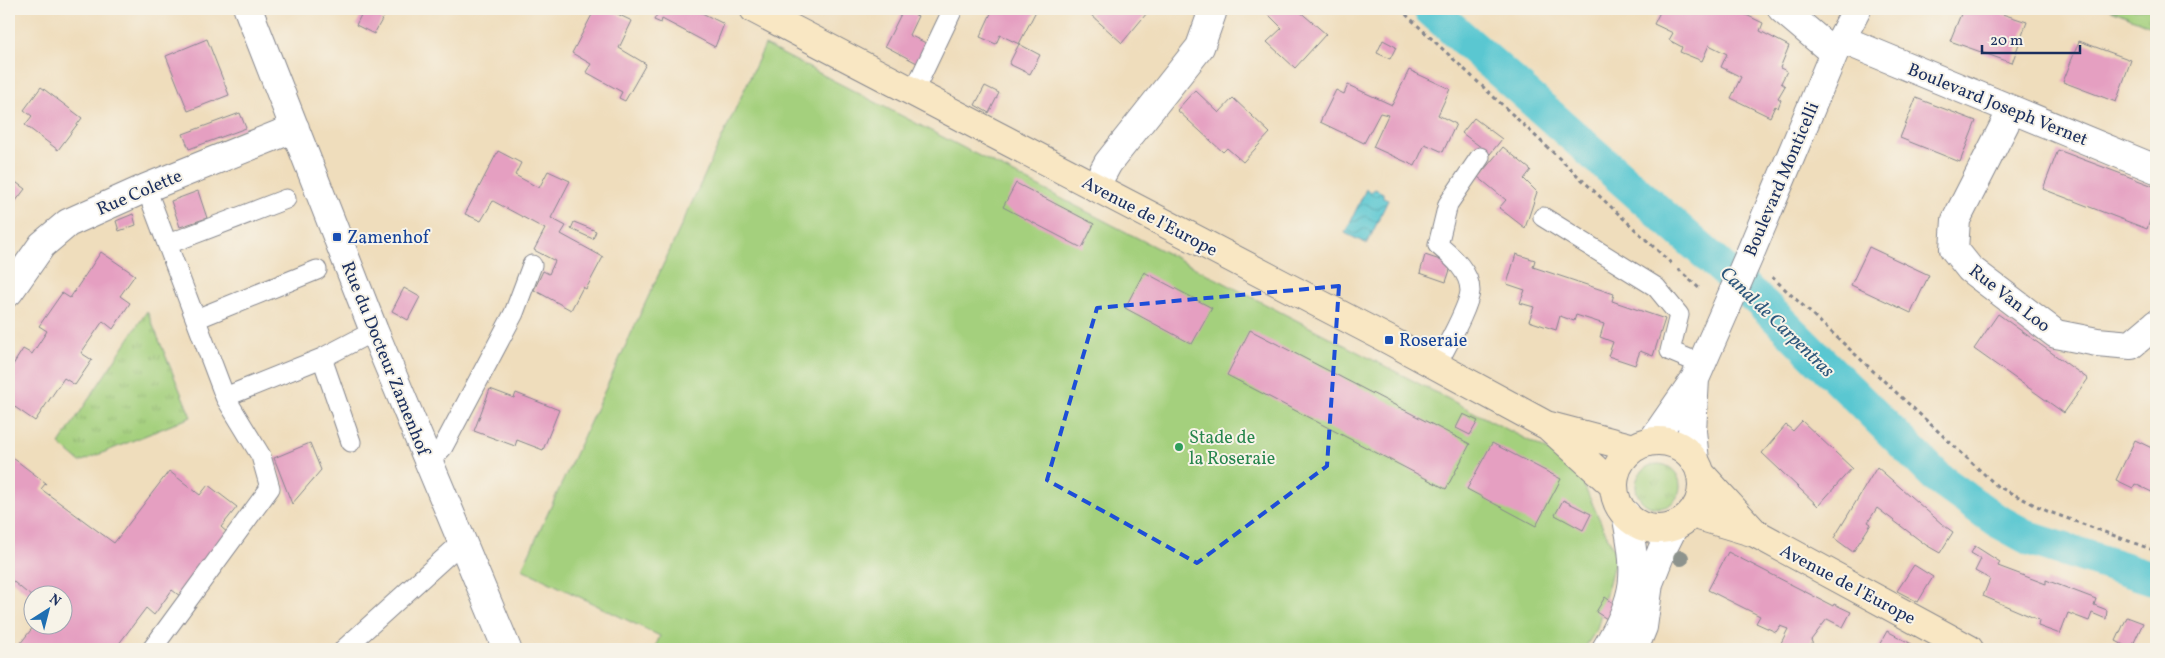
<svg xmlns="http://www.w3.org/2000/svg" width="2165" height="658" font-family="Vollkorn,serif">
<style>
.grass{fill:url(#grass-tufts);stroke:#60806e}
.garden{fill:#a4d07d;stroke:#60806e}
.water{fill:url(#water-waves);stroke:#3a7b98}
.lines{fill:none;stroke-linecap:round;stroke-linejoin:round}
.canal{stroke:#5ac7d1;stroke-width:34}
.building{fill:#e59fc1}
.service-casing{stroke:#85868d;stroke-width:21}
.minor-casing{stroke:#85868d;stroke-width:30}
.secondary-casing{stroke:#85868d;stroke-width:30}
.path{stroke:#85868d;stroke-width:3;stroke-dasharray:4 4;stroke-linecap:butt}
.service{stroke:#fff;stroke-width:19}
.minor{stroke:#fff;stroke-width:28}
.secondary{stroke:#f9e7c3;stroke-width:28}
.tree{fill:#8d938d}
.marked{fill:none;stroke:#1d4ed8;stroke-width:4;stroke-dasharray:10 6;stroke-linejoin:round}
.transit-dot{fill:#1a4fb4;stroke:#f7f3e8;stroke-width:2}
.leisure-dot{fill:#2e9e5b;stroke:#f7f3e8;stroke-width:2}
.labels{text-anchor:middle;stroke-width:4;stroke-linejoin:round;paint-order:stroke}
.street-label{font-size:18px;fill:#1b2f5e;stroke:#f7f3e8}
.transit-label{font-size:18px;fill:#164399;stroke:#f7f3e8;text-anchor:start}
.leisure-label{font-size:18px;fill:#27864d;stroke:#f7f3e8;text-anchor:start}
.water-label{font-size:19px;font-style:italic;fill:#2b557b;stroke:#f7f3e8}
</style>
<defs>
<pattern id="grass-tufts" width="24" height="20" patternUnits="userSpaceOnUse" patternTransform="scale(1.25)"><rect width="24" height="20" fill="#a4d07d"/><path d="M3 7l-1-3M5 7V3M7 7l1-3M15 17l-1-3M17 17v-4M19 17l1-3" fill="none" stroke="#8db36e"/></pattern>
<pattern id="water-waves" width="16" height="10" patternUnits="userSpaceOnUse" patternTransform="scale(1.25)"><rect width="16" height="10" fill="#5ac7d1"/><path d="M0 5q4-4 8 0t8 0" fill="none" stroke="#4aa2ad"/></pattern>
</defs>
<rect width="100%" height="100%" fill="#f7f3e8"/>
<filter id="ink" filterUnits="userSpaceOnUse"><feTurbulence type="fractalNoise" baseFrequency=".02" numOctaves="2"/><feDisplacementMap in="SourceGraphic" scale="10" xChannelSelector="R" yChannelSelector="G"/><feConvolveMatrix kernelMatrix="1 2 1 2 8 2 1 2 1" color-interpolation-filters="sRGB"/></filter>
<filter id="wash" filterUnits="userSpaceOnUse"><feTurbulence type="fractalNoise" baseFrequency=".0096" numOctaves="4" result="noise"/><feDisplacementMap in="SourceGraphic" scale="20" xChannelSelector="R" yChannelSelector="G"/><feGaussianBlur stdDeviation="1.12" result="paint"/><feColorMatrix in="noise" values="0 0 0 0 0 0 0 0 0 0 0 0 0 0 0 0 0 1.4 0 .05"/><feComposite in="paint" operator="in"/></filter>
<g filter="url(#wash)">
<rect width="100%" height="100%" fill="#efddbc"/>
<path class="grass" d="M2109,9H2156V28Z
M147,311L191,417L80,462L59,444Z
M1636 486a22 22 0 1 1 44 0a22 22 0 1 1-44 0Z"/>
<path class="garden" d="M765,45L1574,464L1616,555L1597,629L1584,649H654L660,636L522,569Z"/>
<path class="water" d="M1366,189L1371,192L1375,189L1383,193V198L1388,200L1367,244L1345,233Z"/>
<g class="lines">
<path class="canal" d="M1430,9L1765,306L1939,479L1996,520L2031,539L2156,579"/>
</g>
<g id="blocks">
<path class="building" d="M349,9H388L374,34L356,25L361,15Z
M595,9H607L632,21L619,48L646,64L625,101L619,98L622,92L586,72L591,64L572,53Z
M660,9H694L724,24L715,47L662,19L661,23L654,20Z
M987,9H1037L1019,44L1000,35L996,44L980,37L992,11Z
M1095,9H1142L1147,13L1122,43L1090,14Z
M1269,9H1299L1298,10L1326,34L1295,68L1267,42L1282,28L1266,12Z
M1653,9H1741L1744,10L1742,13L1763,23L1760,31L1789,46L1780,68L1787,71L1781,83L1785,86L1778,98L1781,100L1778,108L1775,106L1770,117L1731,98L1741,77L1721,67L1727,54L1709,45L1702,61L1680,52L1682,47L1669,40L1673,33L1654,24L1660,12Z
M1963,9H1987L2027,22L2012,63L1950,41Z
M903,10L918,16L909,35L926,43L917,63L885,46Z
M207,39L229,95L188,111L166,56Z
M1383,40L1396,47L1390,59L1377,53Z
M2079,41L2131,60L2116,102L2063,82Z
M1019,44L1040,55L1030,74L1009,64Z
M1409,70L1450,89L1438,115L1456,124L1443,152L1425,144L1415,166L1373,147L1388,115L1380,113L1364,143L1320,122L1336,90L1344,94L1348,85L1392,105Z
M985,86L999,93L989,113L975,105Z
M41,87L82,118L58,150L25,125L32,116L24,110Z
M1195,90L1219,113L1233,98L1270,133L1243,162L1227,148L1223,152L1177,110Z
M1916,98L1976,121L1960,162L1900,138Z
M240,113L246,128L189,149L183,134Z
M1474,118L1502,139L1490,154L1462,133Z
M1503,147L1531,170L1524,179L1537,192L1525,228L1499,208L1506,200L1478,177Z
M2058,150L2156,187V204L2147,229L2043,189Z
M498,151L521,163L515,175L539,188L548,171L570,181L551,218L566,226L561,234L603,257L586,289L583,287L571,310L534,290L543,271L549,274L555,261L534,250L545,229L493,201L481,221L465,214Z
M9,177L25,189L9,210Z
M1016,183L1094,224L1082,248L1003,207Z
M198,191L207,218L180,227L171,201Z
M133,214L136,225L119,231L116,221Z
M574,222L596,231L593,239L571,229Z
M1869,247L1929,275L1911,313L1851,285Z
M101,252L135,275L120,296L130,303L113,329L103,321L81,353L92,360L75,385L64,378L35,421L9,403V371L23,349L32,354L47,331L39,326L62,293L70,298Z
M1516,254L1535,260L1533,267L1614,294L1612,301L1665,319L1653,356L1640,351L1635,365L1608,356L1613,342L1600,337L1604,324L1576,315L1574,321L1560,316L1556,330L1529,321L1534,307L1520,303L1525,290L1507,284Z
M1425,255L1452,264L1446,282L1420,273Z
M1144,272L1212,308L1192,344L1125,308Z
M404,288L420,297L408,320L392,311Z
M1998,314L2088,379L2064,413L1974,349Z
M1250,330L1470,444L1446,489L1227,375Z
M490,389L514,398L516,393L559,410L543,450L517,440L515,446L474,431Z
M1463,414L1478,421L1470,435L1456,428Z
M1802,421L1852,468L1818,506L1762,453L1786,425L1793,431Z
M2135,440L2156,450V494L2135,484L2133,488L2116,480Z
M310,443L321,470L292,504L274,458Z
M1492,443L1561,479L1536,526L1467,489Z
M9,455L46,483L41,489L114,543L169,471L200,495L208,485L237,507L221,527L229,534L180,596L172,590L154,615L146,608L115,649H16L34,626H62V596L32,597L9,578Z
M1877,467L1942,524L1953,532L1940,553L1926,545L1877,508L1868,522L1871,524L1853,552L1834,538Z
M1563,500L1591,514L1583,530L1555,515Z
M1975,546L2000,562L1998,566L2046,584V580L2096,599L2094,605L2107,610L2106,619L2092,613L2089,621L2068,613L2060,634L2038,626L2039,620L1983,596L1990,579L1975,571L1981,559L1971,553Z
M1728,552L1833,606L1834,604L1851,612L1843,627L1827,619L1811,640L1815,649H1783L1781,643L1788,629L1780,626L1776,632L1756,623L1760,616L1708,590Z
M1914,565L1933,577L1918,602L1897,591Z
M1605,597L1616,605L1607,619L1596,612Z
M2127,617L2143,623L2131,649L2116,641Z
M1887,631L1921,649H1877Z"/>
</g>
</g>
<g filter="url(#ink)">
<use href="#blocks" fill-opacity="0" stroke="#85868d" stroke-width="1"/>
<g class="lines">
<defs>
<path id="service" d="M914,91L953,9
M146,188L225,397L322,358L374,331
M1543,217L1656,287L1679,315L1670,351L1701,364
M168,244L286,199
M196,319L317,270
M322,358L351,442
M1437,365C1445,348 1469,308 1470,291C1470,271 1451,256 1438,245L1448,204L1480,157
M429,462L443,447L514,313L532,265
M152,649L270,488L261,456L225,397
M344,649L462,542"/>
<path id="minor" d="M248,9L374,331L507,649
M1782,9L1834,53
M1841,39L2156,169
M2012,110L1956,220L1954,249L1970,269L2056,334L2097,342L2131,345L2156,324
M1095,187L1108,163L1200,47L1212,13L1208,9
M9,292L42,245L68,223L146,188L295,128
M1695,379L1692,431L1695,461
M1652,441L1695,379L1749,256L1834,53L1857,9
M1606,649C1638,596 1638,574 1626,514
M1634,649L1643,627L1649,583L1662,550L1674,526"/>
<path id="secondary" d="M754,9L1389,340L1546,425L1634,448
M1550,428L1614,486
M1614 485a44 44 0 1 1 88 0a44 44 0 1 1-88 0Z
M1701,474L1755,533
M1692,514L1755,533L1969,649"/>
</defs>
<use href="#service" class="service-casing"/>
<use href="#minor" class="minor-casing"/>
<use href="#secondary" class="secondary-casing"/>
<path class="path" d="M1400,9L1673,265
M1678,269L1701,290
M1772,277L1997,486L2047,511L2156,551"/>
<use href="#service" class="service"/>
<use href="#minor" class="minor"/>
<use href="#secondary" class="secondary"/>
</g>
<circle class="tree" cx="1681" cy="558" r="8"/>
</g>
<path class="marked" d="M1339,286L1327,466L1197,563L1047,480L1097,308Z"/>
<g class="transit-dot">
<rect x="332" y="232" width="10" height="10" rx="2.5"/>
<rect x="1384" y="335" width="10" height="10" rx="2.5"/>
</g>
<circle class="leisure-dot" cx="1179" cy="447" r="5"/>
<g class="labels">
<g class="street-label">
<text transform="translate(1998 104) rotate(22)" y="6">Boulevard Joseph Vernet</text>
<text transform="translate(1781 179) rotate(-67)" y="6">Boulevard Monticelli</text>
<text transform="translate(139 192) rotate(-23)" y="6">Rue Colette</text>
<text transform="translate(1150 216) rotate(28)" y="6">Avenue de l'Europe</text>
<text transform="translate(2010 298) rotate(38)" y="6">Rue Van Loo</text>
<text transform="translate(386 358) rotate(68)" y="6">Rue du Docteur Zamenhof</text>
<text transform="translate(1848 584) rotate(28)" y="6">Avenue de l'Europe</text>
</g>
<g class="transit-label">
<text x="347" y="243">Zamenhof</text>
<text x="1399" y="346">Roseraie</text>
</g>
<g class="leisure-label">
<text x="1189" y="443">Stade de<tspan x="1189" dy="21">la Roseraie</tspan></text>
</g>
<g class="water-label">
<text transform="translate(1778 321) rotate(44)" y="7">Canal de Carpentras</text>
</g>
</g>
<rect width="2165" height="658" fill="none" stroke="#f7f3e8" stroke-width="30"/>
<g transform="translate(48 610) rotate(36)"><circle r="24" fill="#f7f3e8" stroke="#9fa5b1"/>
<path d="M0-4L9 19L0 12L-9 19Z" fill="#1f6fb2"/>
<text y="-8" font-size="14" font-weight="bold" text-anchor="middle" fill="#1b2f5e">N</text>
</g>
<path d="M1982 45v8h98v-8" fill="none" stroke="#1b2f5e" stroke-width="2.5"/>
<text x="1990" y="45" font-size="15" fill="#1b2f5e" stroke="#f7f3e8" stroke-width="4" paint-order="stroke">20 m</text>
</svg>
